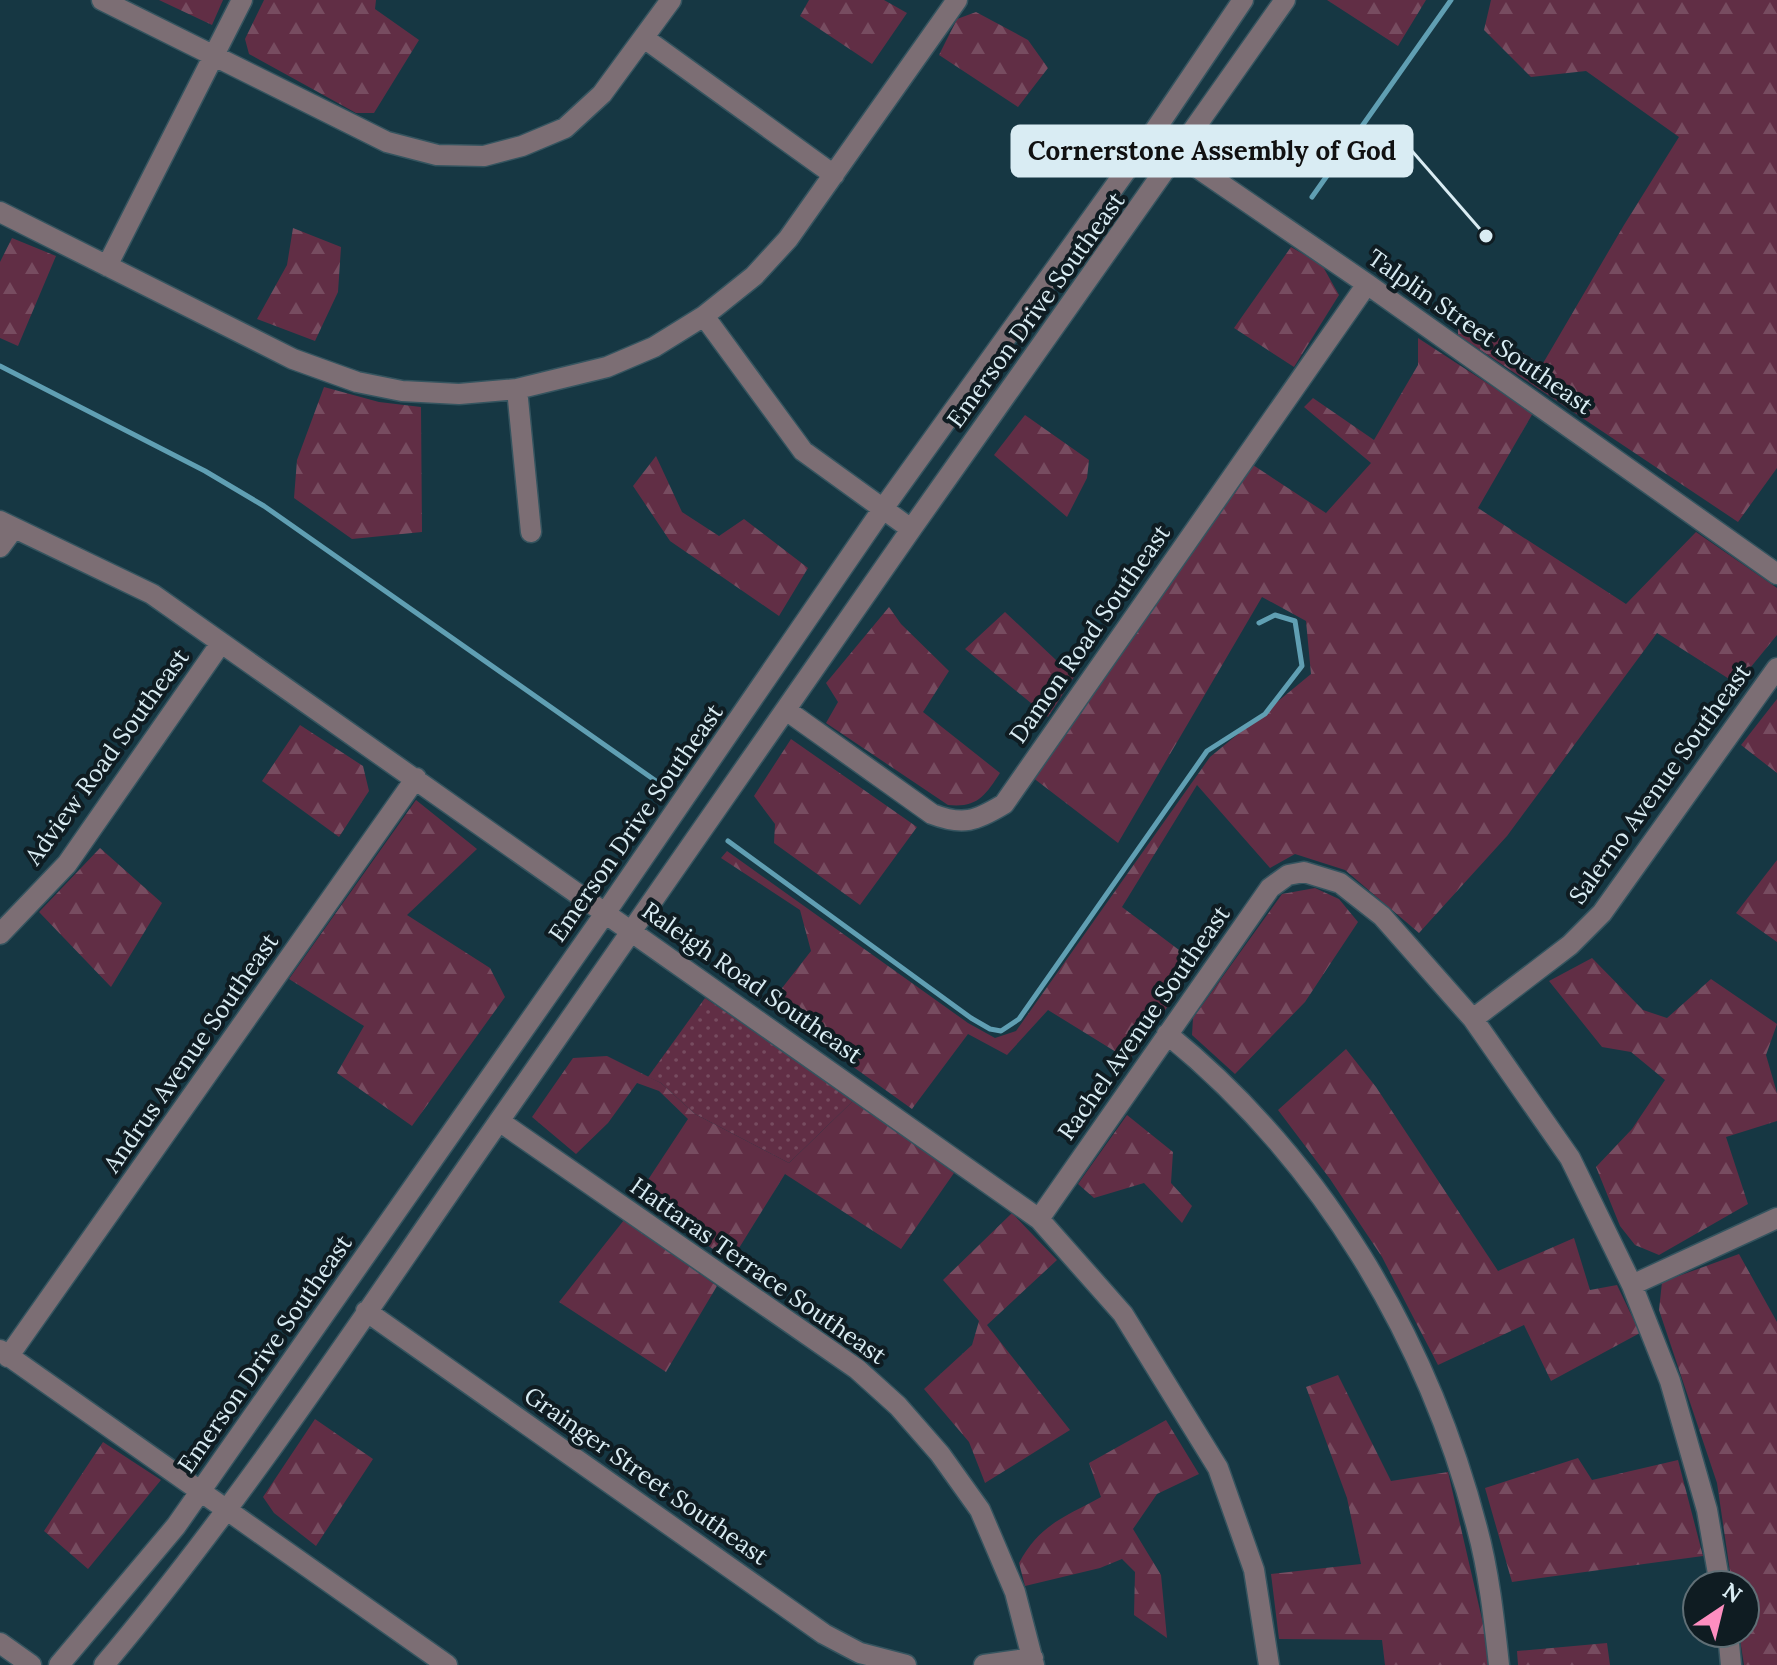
<svg xmlns="http://www.w3.org/2000/svg" width="1777" height="1665" font-family="Lora,serif">
<style>
.grass{fill:url(#grass-dots)}
.forest{fill:url(#forest-firs)}
.lines{fill:none;stroke-linecap:round;stroke-linejoin:round}
.stream{stroke:#609fb3;stroke-width:5}
.minor-casing{stroke:#35545f;stroke-width:23}
.minor{stroke:#7c6e74;stroke-width:20}
.labels{text-anchor:middle;stroke-width:8;stroke-linejoin:round;paint-order:stroke}
.street-label{font-size:24px;fill:#d9ecf3;stroke:#0f1c22}
.leader{fill:none;stroke:#d9ecf3;stroke-width:3}
.callout-dot{fill:#d9ecf3;stroke:#0f1c22;stroke-width:3}
.callout{fill:#d9ecf3;stroke:#d9ecf3;stroke-width:3}
.callout-label{font-size:26px;text-anchor:middle;font-weight:bold;fill:#111}
</style>
<defs>
<pattern id="grass-dots" width="8" height="8" patternUnits="userSpaceOnUse" patternTransform="scale(2)"><rect width="8" height="8" fill="#612e45"/><path d="M2 2h.1M6 6h.1" fill="none" stroke="#774c60" stroke-width="1.8" stroke-linecap="round"/></pattern>
<pattern id="forest-firs" width="22" height="20" patternUnits="userSpaceOnUse" patternTransform="scale(2)"><rect width="22" height="20" fill="#612e45"/><path d="M5 1l3.5 6h-7zM16 11l3.5 6h-7z" fill="#774c60"/></pattern>
</defs>
<rect width="100%" height="100%" fill="#163743"/>
<path class="grass" d="M705,998L855,1099L789,1163L695,1114L661,1083L648,1077Z"/>
<path class="forest" d="M159,0H223L212,25Z
M264,0H376L375,9L419,40L374,113H356L249,54L245,39Z
M809,0H884L907,13L872,64L800,16Z
M1327,0H1426L1398,46Z
M1491,0H1777V468L1738,522L1458,335V312L1542,365L1624,225L1679,137L1586,71L1531,77L1484,30Z
M976,12L1028,40L1048,68L1018,107L939,55L957,19Z
M293,228L341,247L338,292L315,341L257,319L287,265Z
M12,238L56,256L18,346L0,338V262Z
M1291,247L1322,265L1339,295L1294,367L1234,328Z
M1418,338L1533,413L1478,508L1626,604L1696,532L1777,588V635L1737,684L1657,633L1507,836L1419,933L1345,870L1295,854L1270,868L1197,785L1122,907L1187,956L1184,984L1129,1060L1048,1010L1007,1055L968,1034L912,1109L768,1006L811,951L800,910L721,858L727,851L968,1023L995,1038L1016,1031L1210,757L1311,674L1306,621L1262,597L1118,843L1032,777L1250,463L1326,513L1371,463L1304,407L1313,398L1374,440L1418,365Z
M324,387L379,402L421,407L422,532L352,539L294,498L297,460Z
M1025,415L1089,460L1087,478L1067,517L994,455Z
M656,456L682,512L719,536L744,519L808,568L779,616L670,541L633,486Z
M889,607L901,624L949,671L923,712L1000,773C985,796 977,808 948,805L826,723L838,702L826,683Z
M1005,612L1074,677L1048,717L965,649Z
M1777,699V773L1741,745Z
M300,725L363,766L369,791L339,837L262,781Z
M791,739L917,827L860,905L774,843L775,824L754,796Z
M416,800L477,849L407,915L490,968L505,997L412,1126L337,1073L364,1026L289,979Z
M100,848L162,903L111,987L39,912Z
M1777,860V942L1736,913Z
M1315,888L1339,899L1358,922L1305,1002L1235,1074L1192,1035L1193,1018L1282,894Z
M1592,958L1643,1010L1667,1018L1711,979L1777,1024L1766,1055L1777,1093V1121L1726,1137L1748,1204L1659,1255L1635,1245L1620,1226L1596,1167L1632,1129L1665,1080L1631,1052L1602,1047L1549,981Z
M1346,1049L1376,1087L1498,1271L1574,1238L1590,1290L1617,1285L1640,1333L1551,1381L1524,1325L1438,1365L1382,1257L1330,1179L1278,1110Z
M607,1056L661,1083L695,1114L789,1163L855,1099L954,1173L901,1249L785,1174L731,1261L636,1198L688,1119L659,1091L637,1083L608,1123L576,1154L532,1117L573,1058Z
M1127,1115L1173,1152L1171,1183L1192,1206L1182,1223L1144,1183L1094,1198L1078,1184Z
M1012,1213L1057,1260L987,1325L1070,1430L985,1483L969,1442L924,1389L972,1345L979,1321L943,1280Z
M624,1220L717,1286L666,1372L559,1302Z
M1739,1254L1777,1322V1665H1744L1739,1633H1745V1585H1732L1717,1483L1659,1310L1662,1282Z
M1338,1375L1391,1481L1448,1472L1485,1632L1488,1665H1385L1382,1640L1279,1639L1271,1574L1361,1564L1347,1498L1306,1387Z
M315,1419L373,1459L316,1546L274,1513L263,1497Z
M1166,1420L1199,1474L1157,1494L1133,1529L1161,1575L1167,1638L1134,1615L1135,1572L1122,1559L1100,1568L1025,1586L1019,1563C1040,1524 1065,1517 1101,1497L1089,1463Z
M103,1442L161,1480L88,1569L44,1531Z
M1578,1458L1592,1480L1678,1460L1703,1556L1512,1582L1485,1488Z
M1607,1643L1610,1665H1518L1517,1651Z"/>
<g class="lines">
<path class="stream" d="M1312,197L1451,0
M0,366L205,471L264,506L656,781
M728,841L971,1018L990,1029L1001,1031L1019,1019L1207,751L1265,714L1302,666L1295,621L1275,615L1259,623"/>
<defs>
<path id="minor" d="M102,0L387,142L437,155L484,156L522,146L565,128L602,94L671,0
M644,38L834,175
M1151,136L1367,284L1777,574
M0,212L293,359L357,382L402,391L459,394L517,389L607,367L654,347L704,316L754,276L788,239L957,0
M107,266L242,0
M704,316L803,451L911,529
M517,389L531,532
M0,521L152,594L1039,1219L1123,1314L1218,1468L1254,1570L1269,1665
M0,547L14,528
M786,710L932,814C963,826 976,821 1004,804L1367,284
M0,934L67,864L221,643
M1473,1019L1570,945L1602,913L1777,668
M1167,1034C1321,1159 1427,1336 1477,1528C1489,1572 1494,1619 1499,1665
M499,1121L857,1369L898,1406L940,1454L980,1510L1015,1592L1034,1665
M1039,1219L1270,888L1288,875L1304,872L1340,883L1382,916L1473,1019L1570,1158L1632,1285L1670,1381L1707,1510L1720,1585
M1632,1285L1777,1218
M366,1311L824,1634L860,1653L906,1665
M0,1350L447,1665
M8,1357L416,778
M1728,1633L1731,1665
M0,1643L31,1665
M59,1665L176,1526L606,912L882,510L1151,136L1243,0
M104,1665C257,1484 388,1278 525,1084C655,899 782,713 912,528C1036,351 1161,176 1285,0
M984,1665L1033,1658"/>
</defs>
<use href="#minor" class="minor-casing"/>
<use href="#minor" class="minor"/>
</g>
<g class="labels">
<g class="street-label">
<text transform="translate(1036 310) rotate(-54)" y="8">Emerson Drive Southeast</text>
<text transform="translate(1480 332) rotate(35)" y="8">Talplin Street Southeast</text>
<text transform="translate(1090 634) rotate(-55)" y="8">Damon Road Southeast</text>
<text transform="translate(107 757) rotate(-54)" y="8">Adview Road Southeast</text>
<text transform="translate(1660 784) rotate(-54)" y="8">Salerno Avenue Southeast</text>
<text transform="translate(636 823) rotate(-55)" y="8">Emerson Drive Southeast</text>
<text transform="translate(752 983) rotate(35)" y="8">Raleigh Road Southeast</text>
<text transform="translate(1144 1023) rotate(-55)" y="8">Rachel Avenue Southeast</text>
<text transform="translate(191 1053) rotate(-55)" y="8">Andrus Avenue Southeast</text>
<text transform="translate(758 1271) rotate(35)" y="8">Hattaras Terrace Southeast</text>
<text transform="translate(265 1354) rotate(-55)" y="8">Emerson Drive Southeast</text>
<text transform="translate(646 1476) rotate(35)" y="8">Grainger Street Southeast</text>
</g>
</g>
<path class="leader" d="M1486 236L1412 151"/>
<circle class="callout-dot" cx="1486" cy="236" r="8"/>
<rect class="callout" x="1012" y="126" width="400" height="50" rx="8"/>
<g class="callout-label">
<text x="1212" y="160">Cornerstone Assembly of God</text>
</g>
<g transform="translate(1721 1609) rotate(35)"><circle r="38" fill="#0f1c22" stroke="#606f76" stroke-width="2"/>
<path d="M0-6L14 30L0 20L-14 30Z" fill="#fd8ec0"/>
<text y="-12" font-size="22" font-weight="bold" text-anchor="middle" fill="#d9ecf3">N</text>
</g>
</svg>
